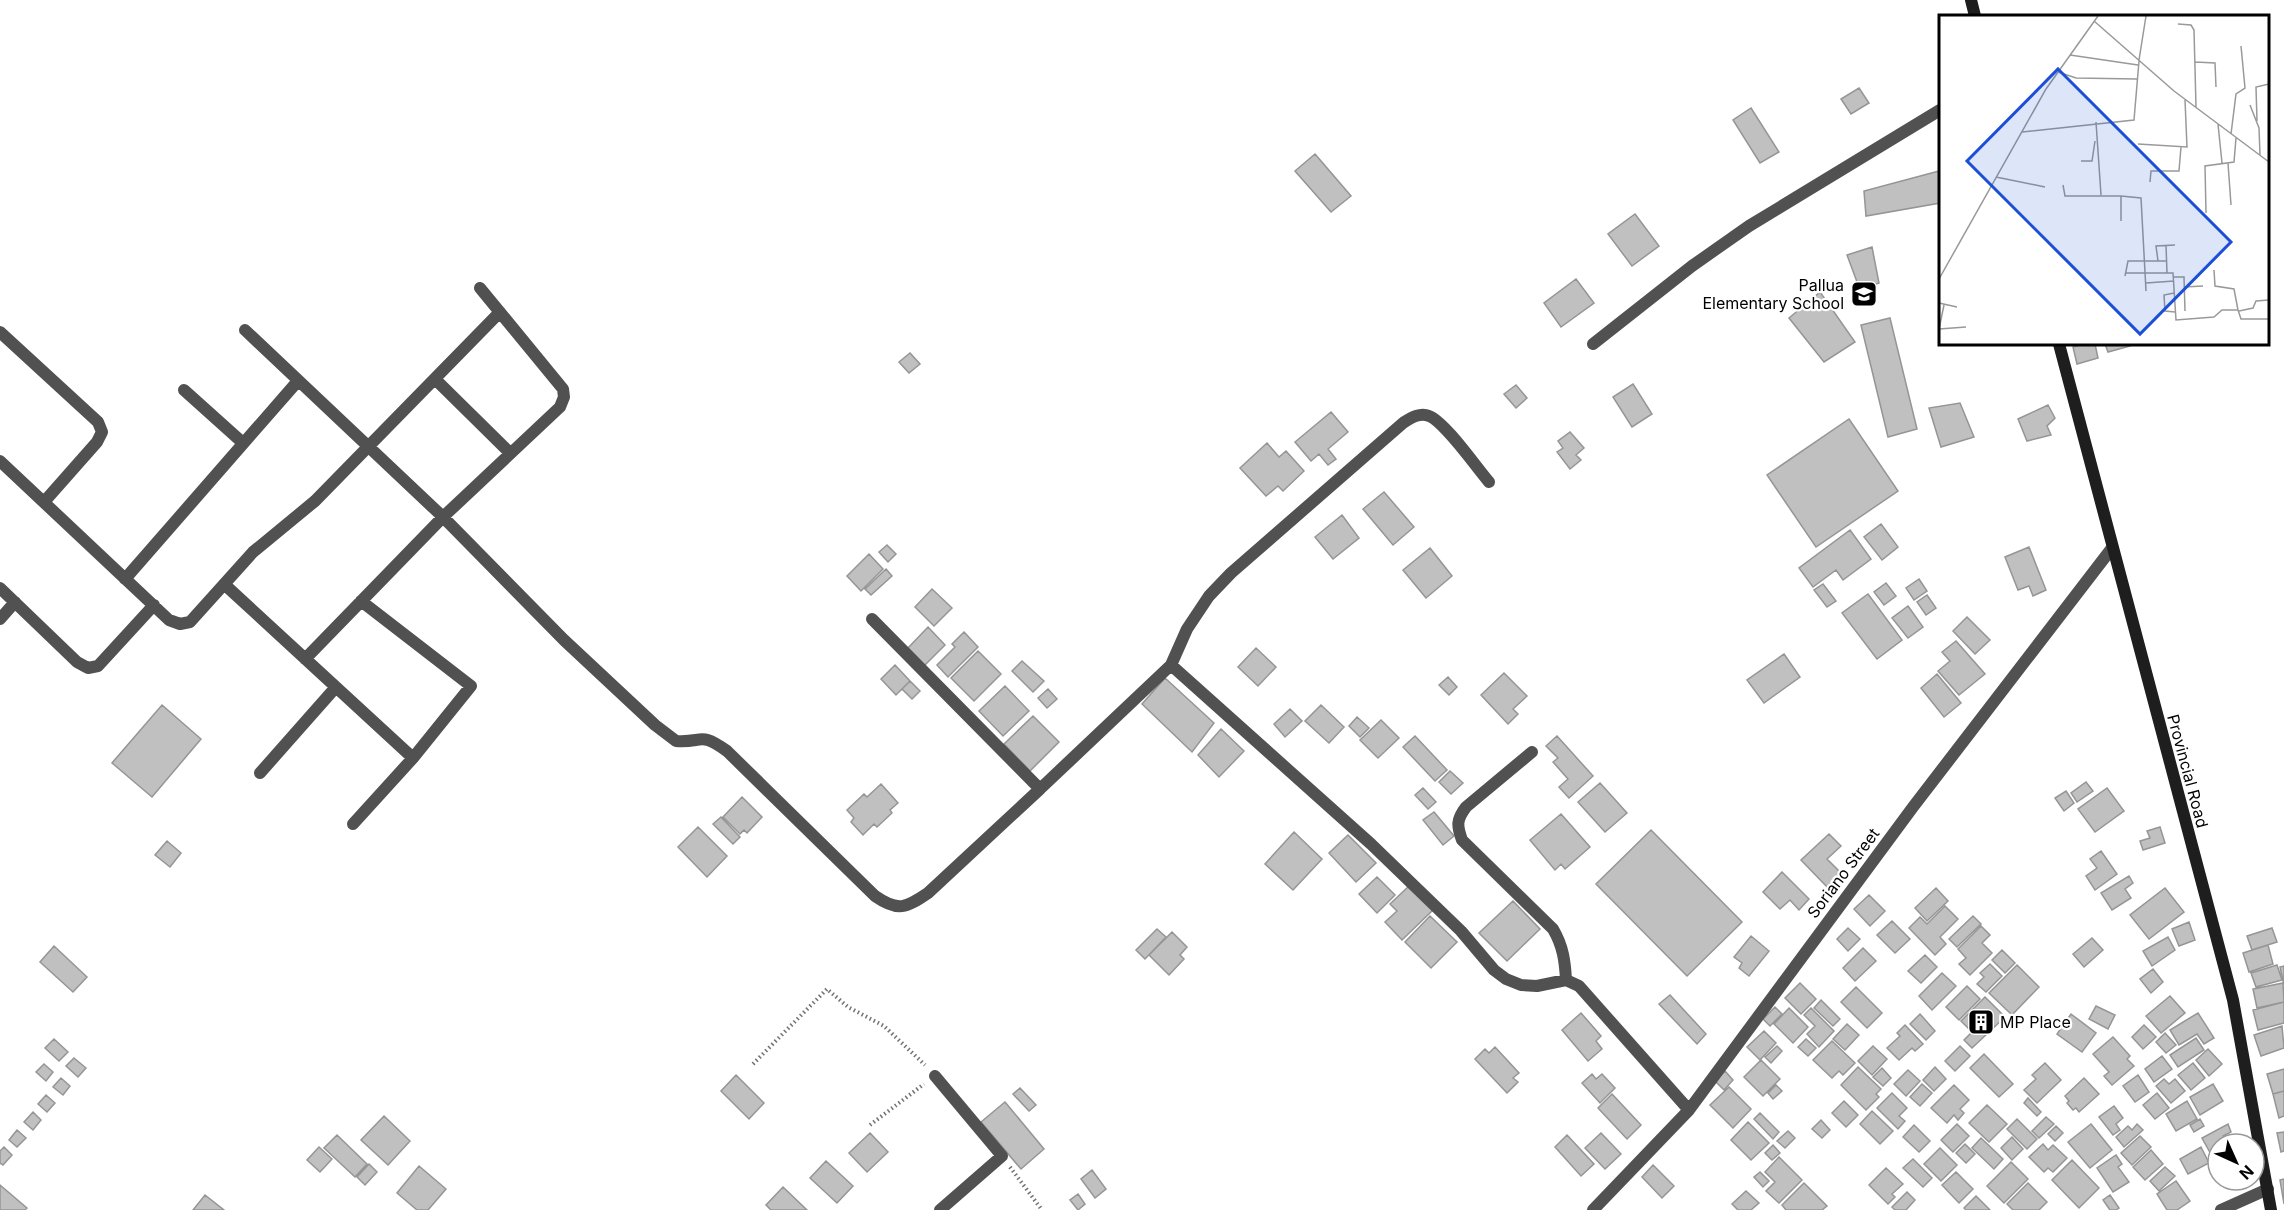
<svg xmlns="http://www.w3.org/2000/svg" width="2284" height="1210" font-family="Inter,sans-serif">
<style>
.building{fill:#c0c0c0;stroke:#959595;stroke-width:1.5}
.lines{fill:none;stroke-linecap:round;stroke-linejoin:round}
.path{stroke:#737373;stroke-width:4;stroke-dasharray:1.5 3;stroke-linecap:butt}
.street{stroke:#515151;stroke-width:12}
.secondary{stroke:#1e1e1e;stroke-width:12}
.labels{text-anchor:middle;stroke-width:4.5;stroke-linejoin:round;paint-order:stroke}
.poi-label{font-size:16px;fill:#000;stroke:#fff;text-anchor:end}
.street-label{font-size:16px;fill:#000;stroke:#fff}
.inset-road{fill:none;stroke:#999;stroke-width:1.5}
.view{fill:#1d4ed8;fill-opacity:0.15;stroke:#1d4ed8;stroke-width:3}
.inset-edge{fill:none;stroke:#000;stroke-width:3}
</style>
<rect width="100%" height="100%" fill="#fff"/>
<path class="building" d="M1859,88L1869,103L1851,114L1841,99Z
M1751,108L1779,152L1760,163L1733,120Z
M1315,154L1351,196L1331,212L1295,171Z
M1939,171L1940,203L1866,216L1864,191Z
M1635,214L1659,246L1632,266L1608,234Z
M1872,247L1879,283L1860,290L1847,255Z
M1576,279L1594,303L1561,327L1544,303Z
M1820,292L1855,342L1824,362L1789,318Z
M1890,318L1917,429L1888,437L1861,325Z
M2085,344H2095L2098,358L2077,364L2073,347Z
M2105,344H2129L2130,346L2108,352Z
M910,353L920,364L909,373L899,362Z
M1633,384L1652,414L1632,427L1613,397Z
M1516,385L1527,398L1516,408L1504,394Z
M1960,403L1974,437L1941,447L1929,408Z
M2048,405L2055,418L2047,426L2051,435L2027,441L2018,419Z
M1331,412L1348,432L1328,449L1336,459L1328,465L1319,454L1311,461L1295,442Z
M1849,419L1898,491L1816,547L1767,475Z
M1570,432L1584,448L1576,455L1581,460L1570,469L1557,452L1563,448L1558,441Z
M1267,443L1279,457L1286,451L1304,471L1283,491L1278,486L1266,496L1240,468Z
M1384,492L1414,527L1393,545L1363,509Z
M1342,515L1359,538L1333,559L1315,537Z
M1881,524L1898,547L1882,560L1864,537Z
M1850,530L1871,559L1843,580L1836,570L1813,587L1799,568Z
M887,545L896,554L888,562L879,552Z
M2029,547L2046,590L2033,596L2029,586L2018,590L2005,557Z
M1430,548L1452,576L1426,598L1403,570Z
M869,554L883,569L861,591L847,576Z
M886,569L892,576L871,595L865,589Z
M1919,579L1927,591L1914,600L1906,588Z
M1886,583L1896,596L1884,605L1874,592Z
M1823,584L1836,601L1827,607L1814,590Z
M932,589L952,608L934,626L915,607Z
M1868,594L1902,640L1877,659L1842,613Z
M1927,595L1936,608L1926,615L1917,602Z
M1908,606L1923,627L1908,638L1892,618Z
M1967,617L1990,640L1975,654L1953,631Z
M928,627L945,645L924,666L907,649Z
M964,632L978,647L948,677L937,665L955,647L952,644Z
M1956,641L1985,674L1959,695L1938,671L1950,661L1942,652Z
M1256,648L1276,667L1258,686L1238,667Z
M978,651L1001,674L974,701L951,678Z
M1784,654L1800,677L1764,703L1747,680Z
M1022,661L1044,681L1033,692L1012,671Z
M895,665L910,681L896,695L881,679Z
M1504,673L1527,696L1513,709L1518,714L1508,724L1481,695Z
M1937,674L1961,703L1944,717L1921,688Z
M1448,677L1457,687L1449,695L1439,685Z
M1165,678L1214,723L1192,752L1142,704Z
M910,681L920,691L912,699L902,689Z
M1005,686L1029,711L1003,736L979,711Z
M1048,689L1057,699L1047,708L1038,698Z
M162,705L201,739L152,797L112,763Z
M1321,705L1344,727L1329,743L1305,721Z
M1290,709L1302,721L1285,737L1274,724Z
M1033,716L1059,742L1030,771L1004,744Z
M1357,717L1369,728L1360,737L1349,726Z
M1381,720L1399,738L1378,758L1360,740Z
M1221,729L1244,751L1219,777L1198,755Z
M1415,736L1447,770L1435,781L1403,747Z
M1557,736L1593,776L1569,798L1559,787L1568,779L1553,762L1558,758L1546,746Z
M1450,771L1463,783L1451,794L1439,782Z
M2086,782L2093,791L2077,802L2071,793Z
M1600,783L1627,813L1605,832L1578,802Z
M881,784L898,803L890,810L892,813L877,827L874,824L863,835L851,822L854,818L847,810L864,794L867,797Z
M1423,788L1436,802L1428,809L1415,795Z
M2107,788L2124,811L2095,832L2078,809Z
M2066,791L2074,803L2064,811L2055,798Z
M742,797L762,817L747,833L744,830L740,834L723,817Z
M1434,812L1454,836L1443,845L1423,820Z
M1561,814L1590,847L1565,869L1561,864L1555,870L1530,840Z
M721,817L740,837L733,844L713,824Z
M698,827L727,856L707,877L678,847Z
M2160,827L2165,843L2143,850L2140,841L2150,838L2147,831Z
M1651,830L1742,922L1687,976L1596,884Z
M1294,832L1322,859L1293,890L1265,864Z
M1829,834L1841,846L1827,859L1842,874L1828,888L1801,860Z
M1348,835L1376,863L1356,882L1329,853Z
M167,841L181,853L170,867L155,855Z
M2101,851L2117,874L2095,890L2086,876L2097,868L2090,859Z
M1782,872L1809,899L1799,910L1790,900L1780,909L1763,892Z
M2129,876L2133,883L2125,889L2131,898L2112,910L2101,893Z
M1377,877L1395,895L1377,913L1359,894Z
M1409,886L1433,910L1402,940L1385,922L1397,911L1390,904Z
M1936,888L1948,901L1927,921L1915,908Z
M2165,888L2184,912L2149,939L2130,915Z
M1869,895L1885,911L1870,926L1854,909Z
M1513,901L1540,929L1507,961L1479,933Z
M1945,906L1958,919L1940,937L1946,944L1935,955L1909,928L1920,917L1927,924Z
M1430,916L1457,942L1431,968L1405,942Z
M1973,916L1981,924L1957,947L1949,939Z
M1892,921L1910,939L1895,953L1877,935Z
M2189,922L2195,940L2179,946L2172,929Z
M1981,926L1990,935L1982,943L1992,953L1970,975L1959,964L1966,958L1958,949Z
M1848,928L1860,939L1848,951L1837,939Z
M2272,928L2277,942L2252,950L2247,936Z
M1157,929L1166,937L1145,959L1136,950Z
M1172,932L1187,947L1180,955L1184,959L1169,975L1149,955Z
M1751,936L1769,951L1749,976L1739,968L1742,963L1734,957Z
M2168,937L2175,950L2152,966L2143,951Z
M2092,938L2103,950L2084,967L2073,954Z
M2268,945L2273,964L2249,972L2243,953Z
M54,946L87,977L73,992L40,962Z
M1863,948L1876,961L1855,981L1843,968Z
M2002,950L2015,963L2005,973L1992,960Z
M1925,955L1937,967L1921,983L1908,971Z
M1990,964L2002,976L1986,992L1977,984L1984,977L1980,973Z
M2017,965L2039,987L2012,1015L1989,993Z
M2277,965L2282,980L2256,987L2251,973Z
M2284,966V985L2280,967Z
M2153,969L2163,982L2151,993L2140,979Z
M1942,973L1956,986L1932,1010L1919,996Z
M1800,983L1816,999L1801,1014L1785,998Z
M2283,983L2284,1002L2257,1008L2253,989Z
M1967,986L1980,999L1959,1020L1946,1007Z
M1856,987L1882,1013L1867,1028L1841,1002Z
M1670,995L1706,1034L1697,1044L1659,1004Z
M2170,996L2185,1013L2161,1033L2146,1016Z
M1985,997L2005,1017L1972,1048L1964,1040L1977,1027L1973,1023L1968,1028L1961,1021Z
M1821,1000L1840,1019L1833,1026L1814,1008Z
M2284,1002V1023L2258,1030L2253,1010Z
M2096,1006L2115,1015L2108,1029L2089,1019Z
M1775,1007L1782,1014L1770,1026L1763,1019Z
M1789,1008L1808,1027L1793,1043L1774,1024Z
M1811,1008L1834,1031L1819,1047L1807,1034L1815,1026L1804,1015Z
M1581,1013L1601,1036L1596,1041L1602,1049L1588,1061L1562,1030Z
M2198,1013L2214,1038L2204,1044L2197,1034L2179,1045L2170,1030Z
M1920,1014L1935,1031L1926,1040L1910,1024Z
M2071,1014L2096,1033L2082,1052L2057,1034Z
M1847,1024L1859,1035L1845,1050L1833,1039Z
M1905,1025L1923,1044L1915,1051L1912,1048L1899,1060L1887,1048L1900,1036L1897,1033Z
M2144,1025L2156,1037L2143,1049L2132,1037Z
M2282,1026L2284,1048L2261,1056L2254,1035Z
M1764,1031L1776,1043L1760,1060L1747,1047Z
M2165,1033L2176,1045L2166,1053L2156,1042Z
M2113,1037L2130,1056L2127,1059L2134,1066L2112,1085L2104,1076L2109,1072L2093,1054Z
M2196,1038L2204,1050L2178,1067L2170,1055Z
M54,1039L68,1052L59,1061L45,1048Z
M1806,1039L1816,1048L1808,1056L1798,1047Z
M1832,1041L1855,1063L1843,1075L1839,1071L1832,1078L1813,1060Z
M1777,1046L1782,1051L1771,1063L1765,1057Z
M1873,1046L1887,1059L1872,1075L1858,1061Z
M1960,1046L1970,1056L1955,1071L1945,1061Z
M1495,1047L1519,1073L1513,1078L1518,1082L1507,1093L1475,1059L1485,1049L1489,1053Z
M2208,1049L2222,1064L2209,1076L2196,1060Z
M1984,1054L2013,1084L1999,1097L1970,1068Z
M2162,1056L2172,1069L2154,1082L2145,1069Z
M74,1058L86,1068L78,1077L66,1066Z
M1761,1060L1780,1079L1763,1096L1744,1077Z
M2045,1063L2061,1080L2037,1103L2024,1090L2036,1079L2032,1075Z
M2193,1063L2205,1078L2191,1090L2178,1075Z
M44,1064L53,1072L46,1081L36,1072Z
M1858,1067L1881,1089L1876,1094L1879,1097L1866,1110L1841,1085Z
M1935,1067L1946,1079L1934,1091L1923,1080Z
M1882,1068L1891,1078L1883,1086L1873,1077Z
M2284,1069V1091L2273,1094L2267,1074Z
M1908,1070L1920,1081L1906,1096L1894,1084Z
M1725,1071L1733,1080L1724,1090L1715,1081Z
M1592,1074L1596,1079L1602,1074L1615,1088L1600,1103L1582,1083Z
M736,1075L764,1103L749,1119L721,1091Z
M2138,1075L2149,1092L2135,1102L2123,1086Z
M61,1078L70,1086L63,1095L53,1087Z
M2084,1078L2099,1094L2079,1112L2076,1108L2073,1110L2067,1103L2069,1101L2065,1096Z
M2164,1079L2169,1084L2175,1079L2185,1091L2171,1103L2156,1086Z
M1922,1084L1932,1093L1920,1106L1910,1097Z
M2213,1084L2223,1101L2200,1115L2190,1097Z
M1776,1085L1782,1091L1773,1099L1768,1093Z
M1954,1085L1969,1100L1960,1109L1964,1113L1958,1120L1954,1115L1947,1123L1931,1108Z
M1729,1087L1751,1109L1733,1128L1710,1105Z
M1020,1088L1036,1105L1029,1111L1013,1094Z
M2284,1091V1116L2279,1118L2273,1094Z
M1892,1093L1907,1108L1899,1116L1905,1121L1898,1129L1877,1108Z
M2157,1093L2169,1108L2155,1119L2143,1105Z
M1612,1094L1641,1125L1627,1139L1598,1108Z
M46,1095L55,1103L47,1112L38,1104Z
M2028,1098L2041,1112L2037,1116L2024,1103Z
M1844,1101L1858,1115L1846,1127L1832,1113Z
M2187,1101L2197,1119L2176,1131L2166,1114Z
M1005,1102L1044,1149L1021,1169L981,1122Z
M1987,1105L2007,1124L1989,1142L1969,1123Z
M2114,1106L2123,1118L2116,1124L2120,1130L2113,1135L2099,1117Z
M1872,1111L1893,1131L1880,1144L1860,1124Z
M33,1112L41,1120L33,1130L24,1122Z
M1760,1113L1779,1132L1773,1139L1754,1119Z
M384,1116L410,1141L388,1165L361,1140Z
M2046,1117L2054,1124L2039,1138L2032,1131Z
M2017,1119L2037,1139L2027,1149L2007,1129Z
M2200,1119L2204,1126L2194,1132L2190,1125Z
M1821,1120L1830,1130L1822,1138L1812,1129Z
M1748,1122L1769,1143L1751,1160L1731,1140Z
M1957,1124L1969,1136L1953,1152L1941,1140Z
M2091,1124L2112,1150L2090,1168L2068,1142Z
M2137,1124L2143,1130L2124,1147L2116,1137L2128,1126L2132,1130Z
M2228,1124L2231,1132L2223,1136L2227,1144H2218V1153L2212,1156L2202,1138Z
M1914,1125L1930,1141L1919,1152L1903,1137Z
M2056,1126L2063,1133L2055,1141L2048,1134Z
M17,1130L26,1138L17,1147L9,1140Z
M1788,1131L1795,1138L1785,1148L1777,1141Z
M2284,1132V1151L2281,1152L2277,1133Z
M870,1133L888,1152L867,1172L849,1153Z
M1601,1133L1621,1154L1605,1169L1585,1148Z
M337,1135L367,1164L355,1177L324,1148Z
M1567,1135L1594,1164L1581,1176L1555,1147Z
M2140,1136L2151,1147L2132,1165L2121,1153Z
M2012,1137L2023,1149L2012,1160L2001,1148Z
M1981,1138L2003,1159L1994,1169L1972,1148Z
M1965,1144L1975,1154L1966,1163L1956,1153Z
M2043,1144L2048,1150L2053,1145L2067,1158L2053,1172L2048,1168L2044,1172L2029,1157Z
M1773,1145L1780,1153L1772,1160L1765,1153Z
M4,1147L12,1155L3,1165L0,1163V1151Z
M319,1147L332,1159L320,1172L307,1160Z
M2201,1147L2209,1163L2188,1174L2180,1159Z
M1940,1148L1957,1165L1941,1181L1924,1164Z
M2151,1150L2163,1164L2145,1180L2133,1167Z
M2116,1155L2122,1164L2118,1167L2129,1182L2113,1192L2097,1168Z
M1779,1157L1802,1180L1779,1203L1766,1191L1775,1182L1765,1172Z
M1913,1159L1932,1178L1923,1187L1903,1168Z
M2072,1160L2099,1188L2079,1208L2052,1180Z
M826,1161L853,1186L837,1203L810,1178Z
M2011,1162L2028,1179L2004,1203L1987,1186Z
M369,1164L377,1172L365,1185L357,1177Z
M1653,1165L1674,1186L1662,1198L1642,1177Z
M419,1166L446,1189L428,1210H417L397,1193Z
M2165,1167L2175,1176L2159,1191L2150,1181Z
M1886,1168L1903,1184L1892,1194L1895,1197L1888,1204L1869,1185Z
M1092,1170L1106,1189L1095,1198L1081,1179Z
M1760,1172L1769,1181L1763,1187L1754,1177Z
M1956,1172L1973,1189L1959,1203L1942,1185Z
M2284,1179V1204L2280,1180Z
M2176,1181L2190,1201L2177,1210H2167L2157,1194Z
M1804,1183L1827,1206L1822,1210H1786L1782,1205Z
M2028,1183L2047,1202L2039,1210H2013L2007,1204Z
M0,1185L27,1208L25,1210H0Z
M783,1187L807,1210H771L766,1205Z
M1746,1191L1759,1203L1751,1210H1738L1732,1204Z
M1907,1192L1915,1200L1906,1210H1895L1892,1207Z
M1078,1194L1085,1204L1078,1210L1070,1200Z
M205,1195L224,1210H193Z
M2110,1195L2119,1208L2116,1210H2110L2103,1200Z
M1976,1196L1990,1210H1966L1964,1208Z"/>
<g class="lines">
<path class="path" d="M753,1064L827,989L848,1007L884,1026L925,1065
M870,1125L924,1084
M1010,1167L1042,1210"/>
<path class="street" d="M245,330L443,517L564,640L655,725L676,741C704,743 699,731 727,751L875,896C898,912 906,908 928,893L1040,789
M0,332L98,422L102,432L97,442L44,502
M1593,344L1692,266L1749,226L1940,110
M435,379L510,453
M184,390L243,443
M0,461L169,620L180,624L190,622L253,552L315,501L500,312
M125,579L297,382
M224,584L413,758
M0,588L77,662L88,668L98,666L154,605
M0,619L15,602
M872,619L1040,789L1171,665L1187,629L1209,596L1231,573L1403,423C1411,418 1420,412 1429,416C1445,422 1476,467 1489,482
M305,659L443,517L560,407L564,397L563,389L480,288
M1171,665L1371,844L1461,931L1494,970L1506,979L1521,985L1537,986L1566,980L1579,986L1689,1110
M1532,752L1466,807C1456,820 1457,826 1462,840L1553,929C1563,946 1565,961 1566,980
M260,773L336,687
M353,824L413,758L471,686L361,601
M935,1076L1002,1156L940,1210
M1593,1210L1689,1110L1913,807L2112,548
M2221,1210L2268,1189"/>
<path class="secondary" d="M1971,0L1975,16
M2059,344L2233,1000L2271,1210"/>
</g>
<defs>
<symbol id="school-square" viewBox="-11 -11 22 22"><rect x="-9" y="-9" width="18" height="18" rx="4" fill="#000" stroke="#fff"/><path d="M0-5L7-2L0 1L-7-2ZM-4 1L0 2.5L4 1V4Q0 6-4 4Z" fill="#fff"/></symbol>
<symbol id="building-square" viewBox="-11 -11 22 22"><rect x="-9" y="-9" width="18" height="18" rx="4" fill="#000" stroke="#fff"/><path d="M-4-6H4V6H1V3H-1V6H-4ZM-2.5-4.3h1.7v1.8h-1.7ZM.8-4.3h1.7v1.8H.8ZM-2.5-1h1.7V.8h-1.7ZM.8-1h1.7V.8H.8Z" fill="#fff"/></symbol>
</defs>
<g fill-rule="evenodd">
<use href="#school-square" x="1849" y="279" width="30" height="30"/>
<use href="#building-square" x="1966" y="1007" width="30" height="30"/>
</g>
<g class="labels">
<g class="poi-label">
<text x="1844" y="291">Pallua<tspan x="1844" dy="18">Elementary School</tspan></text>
<text x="2000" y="1028" text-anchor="start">MP Place</text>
</g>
<g class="street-label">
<text transform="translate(2188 771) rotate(75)" y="6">Provincial Road</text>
<text transform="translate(1843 873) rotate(-53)" y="6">Soriano Street</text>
</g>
</g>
<g transform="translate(1939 15)">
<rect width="330" height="330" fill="#fff"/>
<path class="inset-road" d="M155,6L235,76L330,147M239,9L252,10L255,15L257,92M131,40L199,50M200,45L207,1M256,47L276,48L277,72M119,57L137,63L198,64M311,90L320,113L321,140M318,106L317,72L330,69M157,107L162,180M279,109L283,148M83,117L195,105L200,46M292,119L297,79L306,73L302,31M199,129L248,132L246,85M142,146H153L156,126M289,148L292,190M57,162L106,172M211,167L212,156H240L242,132M124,170L126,181H182V206M182,181L202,183L207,276M267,198L266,151L295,147L297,123M330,223V204M227,230L228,258M219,246L217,231L236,230M275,255L276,271L295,274L299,295M187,258H234L237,305L275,302L283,295H299L302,304H330M186,261L189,246H228M235,262H245L246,296M0,264L107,74L159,1M207,268L235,266M245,272L264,271M235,278L225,280L226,296L236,297M0,288L18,292M300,296L314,293L317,286L330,285M0,314L27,312M0,314L5,290"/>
<path class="view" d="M119,54L292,227L201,319L28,146Z"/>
<rect width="330" height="330" class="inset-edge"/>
</g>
<g transform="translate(2236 1162) rotate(135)"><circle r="28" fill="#ffffff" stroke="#999999" stroke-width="1.5"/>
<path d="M0-4.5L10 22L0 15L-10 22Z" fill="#000000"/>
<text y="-9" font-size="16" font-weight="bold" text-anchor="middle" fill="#000000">N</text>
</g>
</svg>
